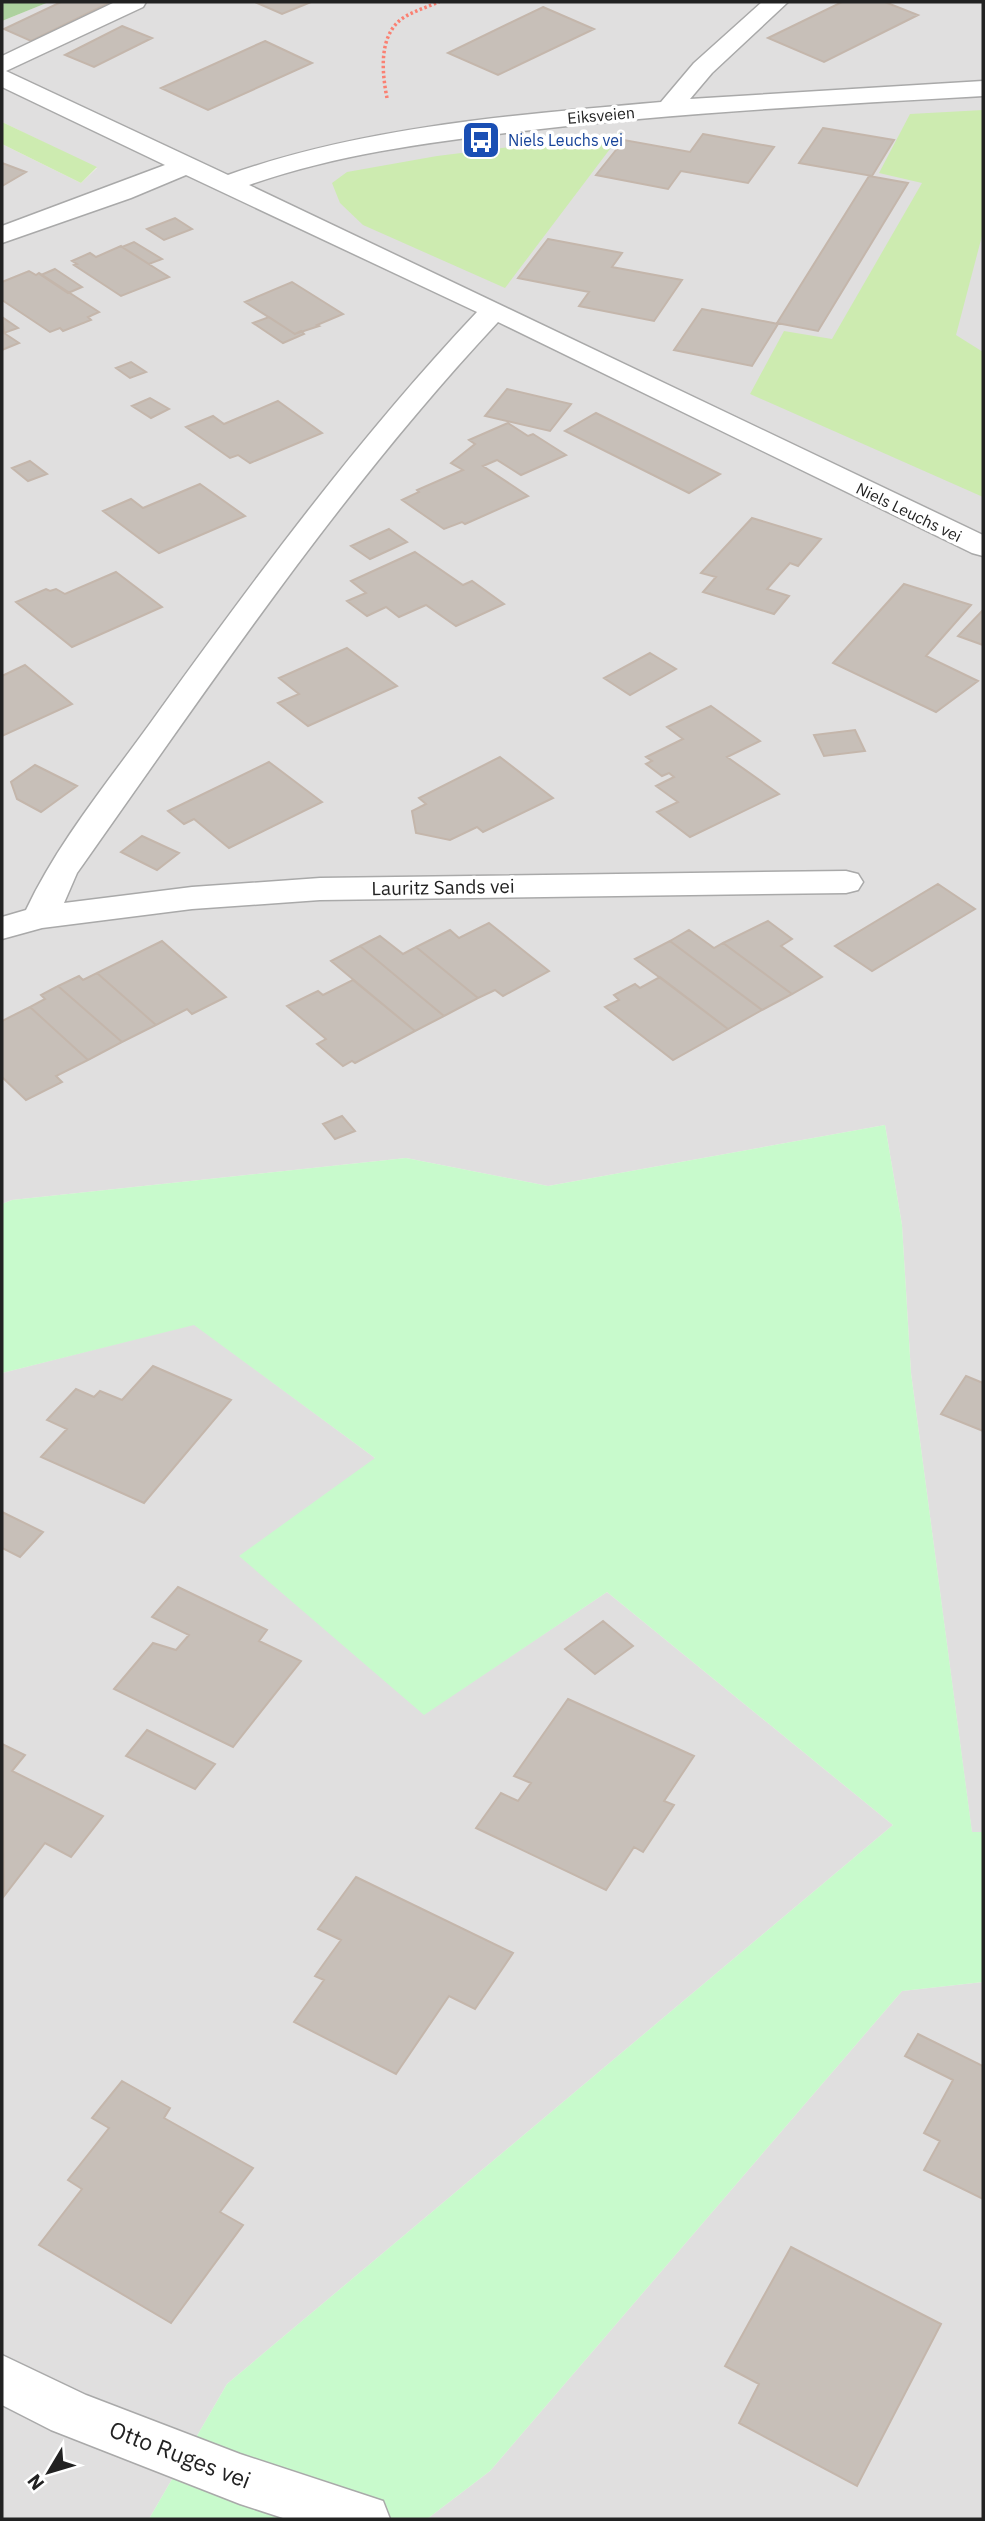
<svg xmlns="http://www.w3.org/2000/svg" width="985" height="2521" font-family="'IBM Plex Sans',sans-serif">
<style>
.residential{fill:#e0dfdf}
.grass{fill:#cdebb0}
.forest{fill:#add19e}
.park{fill:#c8facc}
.building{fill:#c7bfb8;stroke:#c4b6ab;stroke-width:2}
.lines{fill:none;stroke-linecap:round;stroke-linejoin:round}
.minor-casing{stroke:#a9a9a9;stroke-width:3}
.path{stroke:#fa8072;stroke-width:3.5;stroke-dasharray:2.5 2.5;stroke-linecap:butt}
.minor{fill:#fff;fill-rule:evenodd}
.labels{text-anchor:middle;stroke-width:7;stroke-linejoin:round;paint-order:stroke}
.far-street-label{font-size:16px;fill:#222;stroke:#fff}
.far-transit-label{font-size:16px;fill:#164399;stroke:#fff;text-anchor:start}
.street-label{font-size:19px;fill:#222;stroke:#fff}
.near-street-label{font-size:23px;fill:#222;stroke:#fff}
</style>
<rect width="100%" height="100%" fill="#f2efe9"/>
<path class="residential" d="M49,2H983V1832L972,1833L911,1373L902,1225L885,1125L548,1186L406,1158L12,1200L2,1204V144L81,183L97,168L2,122V21Z
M194,1324L375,1458L424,1714L607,1592L893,1825L227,2384L149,2519H2V1373Z
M983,1982V2519H427L490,2471L902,1991Z"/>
<path class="grass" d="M983,110V232L956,335L983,352V497L750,394L784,331L832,339L922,183L879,173L910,114Z
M2,122L97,167L81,183L2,144Z
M622,133L505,288L363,225L340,203L332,183L347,172L437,156Z"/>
<path class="forest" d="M2,2H49L2,21Z"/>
<path class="park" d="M885,1125L902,1225L911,1373L972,1832H983V1982L902,1991L490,2471L427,2519H149L227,2384L893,1825L607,1592L424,1715L239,1556L375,1458L194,1325L2,1373V1204L12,1200L406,1158L548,1186Z"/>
<path class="building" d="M61,2H111L31,41L4,29Z
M255,2H311L282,14Z
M842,2H885L918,15L824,62L768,38Z
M543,7L594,29L498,75L448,53Z
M122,26L152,38L94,67L65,55Z
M265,41L312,63L208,110L161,88Z
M823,128L894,140L872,176L799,163Z
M703,134L774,147L748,183L681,171L668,189L596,175L624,140L690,152Z
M2,163L26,172L2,186Z
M869,176L908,183L818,331L777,323Z
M175,218L192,229L164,240L147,229Z
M548,239L622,253L612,267L682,280L654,321L579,306L589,292L518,278Z
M134,242L162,259L149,264L122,247Z
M121,246L122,247L169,277L121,296L74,265L77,264L72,261L90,253L96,257Z
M55,269L82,287L68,293L41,275Z
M29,271L36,275L39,273L99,312L88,317L91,320L63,331L60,328L50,332L2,300V282Z
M292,282L343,314L317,325L319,326L295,334L245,302Z
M702,309L778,324L752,366L674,350Z
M2,317L18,328L4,333Z
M269,317L295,334L301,331L304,334L283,343L253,323Z
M2,332L4,333L19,343L2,350Z
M131,362L146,372L130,378L116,368Z
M507,389L571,404L550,431L485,416Z
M150,398L169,409L151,418L132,406Z
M278,401L322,433L250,463L238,455L230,458L186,427L213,416L224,424Z
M596,413L720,474L689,493L565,431Z
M508,423L528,436L533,434L566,455L521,475L497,460L483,466L528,496L465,524L462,522L444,529L402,500L419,492L417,490L463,470L451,463L475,444L469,440Z
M30,461L47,474L28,481L12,468Z
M200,484L245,516L159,553L103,511L131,499L143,508Z
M752,518L821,539L798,566L790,563L767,589L789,596L774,614L703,592L716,577L701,573Z
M389,529L407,542L370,559L351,546Z
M415,552L463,585L472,581L504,604L456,626L426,605L399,617L386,607L367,616L347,601L366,593L351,581Z
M116,572L162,607L72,647L16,602L46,589L50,591L56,589L65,594Z
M904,584L971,605L926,656L978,681L936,712L833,663Z
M983,610V645L958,636Z
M347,648L397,686L308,726L278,703L299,694L279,678Z
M650,653L676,669L630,695L604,678Z
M25,665L72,704L2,736V676Z
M711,706L760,741L727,757L779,794L690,837L657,812L678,802L656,786L674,777L669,773L662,776L646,764L652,761L646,757L683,739L667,727Z
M855,730L865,751L824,756L814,735Z
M500,757L553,798L483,832L477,827L450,840L416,833L412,811L426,804L419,798Z
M269,762L322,802L229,848L194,819L184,824L168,811Z
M35,765L77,786L41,812L17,799L11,782Z
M142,836L179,853L157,870L121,852Z
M938,884L975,909L872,971L835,946Z
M768,921L792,939L781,946L822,977L792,994L723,943Z
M489,923L549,971L503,996L495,990L478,998L416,947L450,930L459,938Z
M689,930L714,948L723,943L792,994L762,1010L670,941Z
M380,936L403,954L416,947L478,998L444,1016L360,946Z
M162,941L226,997L192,1014L187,1009L156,1025L97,973Z
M670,941L762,1010L728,1029L635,959Z
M360,946L444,1016L415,1031L331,961Z
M97,973L156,1025L122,1042L58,986L79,976L83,980Z
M660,977L728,1029L673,1060L605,1007L619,1000L614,995L635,984L640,988Z
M353,980L415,1031L355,1063L352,1061L343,1066L317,1044L326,1039L287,1006L318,991L323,995Z
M58,986L122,1042L88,1060L30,1007L45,999L41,995Z
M30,1007L88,1060L56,1076L62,1082L26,1100L2,1077V1021Z
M342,1116L355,1131L335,1139L323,1124Z
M153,1366L231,1400L144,1503L41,1457L67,1429L47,1420L76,1389L94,1397L100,1391L122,1400Z
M966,1376L983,1383V1431L941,1414Z
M2,1512L43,1532L20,1557L2,1548Z
M178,1587L267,1630L259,1641L301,1661L233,1747L114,1689L153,1643L176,1650L189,1635L152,1617Z
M603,1621L633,1646L595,1674L565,1649Z
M568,1699L694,1756L664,1801L674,1805L643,1852L634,1847L606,1890L476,1828L501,1793L518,1801L531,1783L514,1776Z
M147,1730L215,1764L195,1789L126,1756Z
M2,1744L25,1755L12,1771L103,1816L71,1857L45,1843L4,1896Z
M356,1877L513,1953L475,2009L449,1996L396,2074L294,2022L324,1980L315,1976L341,1940L318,1929Z
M918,2034L983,2066V2199L924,2170L940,2141L924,2133L953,2080L905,2056Z
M122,2081L170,2108L164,2118L253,2168L220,2212L243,2225L171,2323L39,2245L82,2189L68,2180L109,2128L92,2118Z
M791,2247L941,2324L857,2486L739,2423L759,2384L725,2366Z"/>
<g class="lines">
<defs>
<path id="minor" d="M115,2H146L143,7L6,71L228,175C366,126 516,115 661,102L694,63L762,2H788L712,73L690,99L983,81V96C826,105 669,113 514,132C424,143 334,155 249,185L983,535V556L972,553L498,322C340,491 210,685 77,873L64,903L192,887L320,878L846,871L858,874L863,882L858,890L846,893L320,900L192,909L42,928L2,939V917L26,910C60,838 113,776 159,711C258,574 360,436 477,312L186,175L131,198L2,243V226L165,165L2,87V56Z
M2,2355L86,2395L240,2454L383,2501L390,2519H286L240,2504L51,2430L2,2405Z"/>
</defs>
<use href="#minor" class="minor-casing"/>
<path class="path" d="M387,98C382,73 378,35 403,18C414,11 427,7 439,2"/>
<use href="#minor" class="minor"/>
</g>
<defs>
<symbol id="bus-square" viewBox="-11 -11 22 22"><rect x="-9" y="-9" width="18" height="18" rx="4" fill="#1a4fb4" stroke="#fff"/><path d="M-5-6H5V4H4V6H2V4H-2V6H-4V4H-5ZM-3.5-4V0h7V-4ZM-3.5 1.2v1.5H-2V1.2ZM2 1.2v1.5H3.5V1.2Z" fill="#fff"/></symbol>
</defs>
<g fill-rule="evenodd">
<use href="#bus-square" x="459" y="118" width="44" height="44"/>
</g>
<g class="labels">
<g class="far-street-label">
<text transform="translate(601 115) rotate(-5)" y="6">Eiksveien</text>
<text transform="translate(909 512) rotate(26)" y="6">Niels Leuchs vei</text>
</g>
<g class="far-transit-label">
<text x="508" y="146">Niels Leuchs vei</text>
</g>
<g class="street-label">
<text transform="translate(443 887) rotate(-1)" y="7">Lauritz Sands vei</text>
</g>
<g class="near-street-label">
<text transform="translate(180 2455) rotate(21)" y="8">Otto Ruges vei</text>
</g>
</g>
<rect width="985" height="2521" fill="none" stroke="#222222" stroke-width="7"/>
<g transform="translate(49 2472) rotate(232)" stroke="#ffffff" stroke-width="5" paint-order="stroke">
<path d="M0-5L12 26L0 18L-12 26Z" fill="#222222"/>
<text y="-10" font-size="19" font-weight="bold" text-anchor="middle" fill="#222222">N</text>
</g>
</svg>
